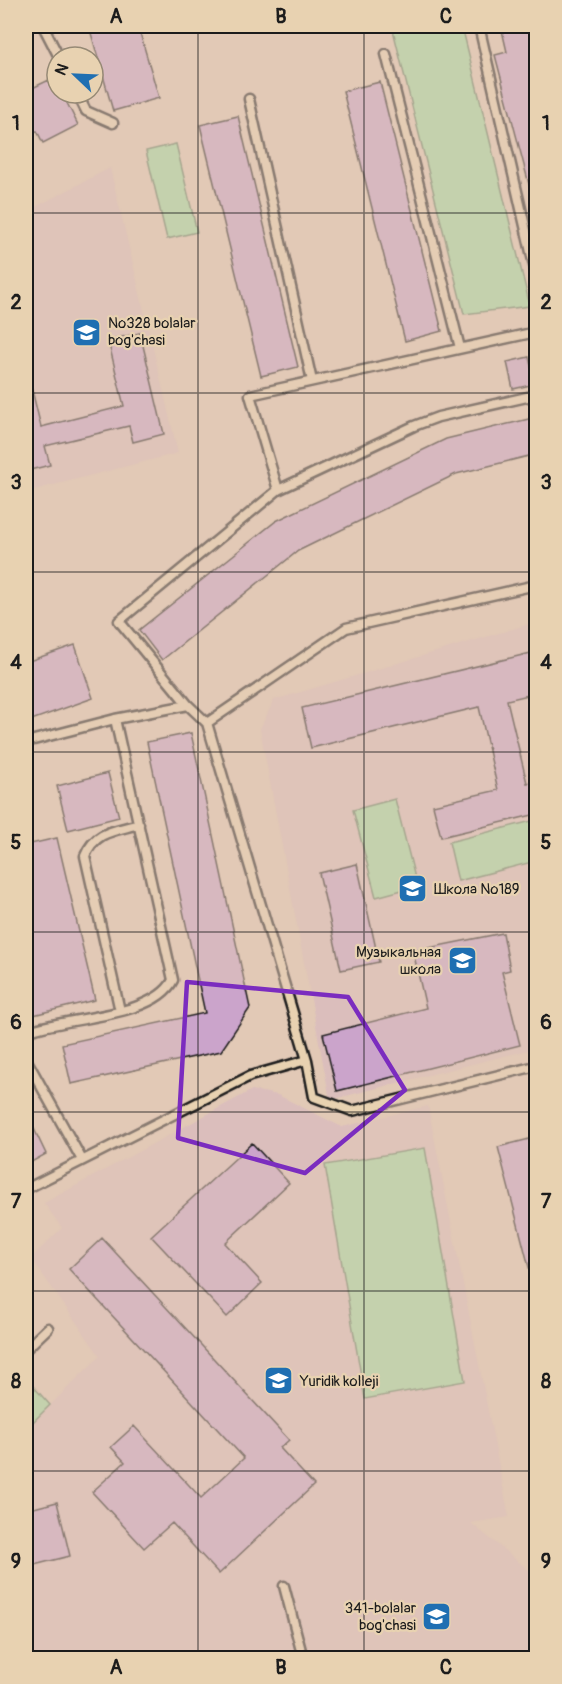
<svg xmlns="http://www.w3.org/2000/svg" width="562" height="1684" font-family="Pangolin,sans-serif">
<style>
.built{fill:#dbbebc}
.green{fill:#a0dca2;stroke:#5e7c5f;stroke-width:1.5}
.building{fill:#cba4cb;stroke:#1c1c1c;stroke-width:1.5}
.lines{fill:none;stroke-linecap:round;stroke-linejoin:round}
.lane-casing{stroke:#1c1c1c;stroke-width:13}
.lane{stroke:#e8d2b1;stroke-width:8}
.marked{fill:none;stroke:#7b2cbf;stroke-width:4.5;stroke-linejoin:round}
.grid{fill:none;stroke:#1c1c1c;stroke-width:1.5;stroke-opacity:0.55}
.labels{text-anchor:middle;stroke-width:4.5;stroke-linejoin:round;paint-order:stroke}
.poi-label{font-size:15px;fill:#1c1c1c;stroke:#e8d2b1;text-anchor:start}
.neatline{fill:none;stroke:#1c1c1c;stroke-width:2}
.grid-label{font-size:20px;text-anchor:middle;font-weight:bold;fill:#1c1c1c}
</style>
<rect width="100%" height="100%" fill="#e2c9b6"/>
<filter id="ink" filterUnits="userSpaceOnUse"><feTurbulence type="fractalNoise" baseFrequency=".0167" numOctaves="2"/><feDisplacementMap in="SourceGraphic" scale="12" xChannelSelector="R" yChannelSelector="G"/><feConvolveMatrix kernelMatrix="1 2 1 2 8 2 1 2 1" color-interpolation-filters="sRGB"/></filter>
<g filter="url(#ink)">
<path class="built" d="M110,168L178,453L26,492V212Z
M536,622V1048L330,1100L260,729L274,700Z
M252,1090L278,1095L342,1127L428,1106L509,1517L471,1523L536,1576V1658H338L337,1657L317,1658H26V1429L100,1356L31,1258L62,1228L44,1203Z"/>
<path class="green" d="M392,26H462L530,306L464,314Z
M176,144L197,232L167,239L146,151Z
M395,799L417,886L376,897L353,810Z
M536,820V861L458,881L449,842Z
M425,1148L465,1381L365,1399L325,1165Z
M33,1386L50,1405L26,1429V1392Z"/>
<path class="building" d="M89,26H138L159,98L113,111Z
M501,26H537V44L533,45L537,60V191L531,192L495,55L507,52Z
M49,80L55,93H62L78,125L43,143L37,131L26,134V91Z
M380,82L442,331L405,341L343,91Z
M238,116L298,367L261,376L200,125Z
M140,333L164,434L133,442L129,426L45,446L50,465L26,471V390H32L41,427L124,406L108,340Z
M529,357L535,384L513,389L507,362Z
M537,417V454L456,474L298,551L162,660L139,630L276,521L446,439Z
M75,645L93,698L26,722V662Z
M531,653L537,675V693L507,700L527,783L537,781V814L441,837L433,805L498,790L479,707L311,748L302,708Z
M191,733L250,1008L221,1051L71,1084L62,1044L205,1013L147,742Z
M108,773L119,817L68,830L57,786Z
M57,838L95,1000L29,1016L26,1002V845Z
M357,864L379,962L341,970L319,873Z
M503,933L510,970L502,972L520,1045L337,1091L323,1034L426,1008L413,951Z
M26,1112L46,1154L26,1165Z
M537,1137V1275H531L498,1147Z
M252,1143L289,1183L225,1243L262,1283L227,1317L151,1236Z
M102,1238L289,1440L280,1448L314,1485L219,1574L172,1523L144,1548L92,1492L125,1462L111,1447L134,1426L201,1498L244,1458L69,1269Z
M57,1502L70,1556L26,1567V1510Z"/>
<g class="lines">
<defs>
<path id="lane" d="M43,26L59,57
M479,26L536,274
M386,54L460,348
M77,93L86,111L113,123
M249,99L312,381
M278,490L414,426L438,417L536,395
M188,705L119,621L278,490L250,395L536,332
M26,742L115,719L188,705L207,723
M120,1011L85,856C95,831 115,831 139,824
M26,1032C64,1017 154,1018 173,980L115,719
M26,1059L82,1160
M307,1060L207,723L346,628L536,585
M26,1189L250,1076L307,1060L314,1097L352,1111L536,1066
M26,1349L48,1328
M284,1586L303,1658"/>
</defs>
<use href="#lane" class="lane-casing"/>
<use href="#lane" class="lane"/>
</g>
</g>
<path d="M0 0H562V1684H0ZM187,982L348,997L405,1090L305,1173L178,1138Z" fill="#e2c9b6" fill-opacity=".55" fill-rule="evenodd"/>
<path class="marked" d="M187,982L348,997L405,1090L305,1173L178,1138Z"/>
<path class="grid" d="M198,26V1658M364,26V1658M26,213H536M26,393H536M26,572H536M26,752H536M26,932H536M26,1112H536M26,1291H536M26,1471H536"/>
<defs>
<symbol id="school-square" viewBox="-11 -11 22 22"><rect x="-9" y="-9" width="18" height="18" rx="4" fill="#1f6fb2" stroke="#e8d2b1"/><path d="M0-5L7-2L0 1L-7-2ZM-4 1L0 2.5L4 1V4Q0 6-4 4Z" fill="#fff"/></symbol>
<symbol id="university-square" viewBox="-11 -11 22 22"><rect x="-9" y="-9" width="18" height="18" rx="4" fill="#1f6fb2" stroke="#e8d2b1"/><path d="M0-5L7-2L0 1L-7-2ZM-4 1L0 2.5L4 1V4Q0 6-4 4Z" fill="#fff"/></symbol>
</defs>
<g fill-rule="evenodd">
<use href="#school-square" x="70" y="316" width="33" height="33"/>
<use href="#school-square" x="396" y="872" width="33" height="33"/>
<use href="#school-square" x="446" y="944" width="33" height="33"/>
<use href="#university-square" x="262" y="1364" width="33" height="33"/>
<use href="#school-square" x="420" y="1600" width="33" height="33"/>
</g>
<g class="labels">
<g class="poi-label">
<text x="108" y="328">№328 bolalar<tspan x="108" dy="17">bog'chasi</tspan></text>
<text x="434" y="894">Школа №189</text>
<text x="441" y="957" text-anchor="end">Музыкальная<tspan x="441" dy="17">школа</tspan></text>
<text x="300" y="1386">Yuridik kolleji</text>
<text x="416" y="1613" text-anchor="end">341-bolalar<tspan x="416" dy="17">bog'chasi</tspan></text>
</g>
</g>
<rect width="562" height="1684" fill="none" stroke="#e8d2b1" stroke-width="66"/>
<g transform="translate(75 75) rotate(293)"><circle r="28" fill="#e8d2b1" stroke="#968975" stroke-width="1.5"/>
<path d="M0-4.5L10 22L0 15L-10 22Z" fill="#1f6fb2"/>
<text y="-9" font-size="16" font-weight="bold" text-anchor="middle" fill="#1c1c1c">N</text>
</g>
<rect x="33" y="33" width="496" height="1618" class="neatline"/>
<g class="grid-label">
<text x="116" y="23">A</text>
<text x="281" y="23">B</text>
<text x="446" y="23">C</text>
<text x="16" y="130">1</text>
<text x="546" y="130">1</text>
<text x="16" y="309">2</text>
<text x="546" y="309">2</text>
<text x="16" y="489">3</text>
<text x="546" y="489">3</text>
<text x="16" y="669">4</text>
<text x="546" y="669">4</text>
<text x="16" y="849">5</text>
<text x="546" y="849">5</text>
<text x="16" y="1029">6</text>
<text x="546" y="1029">6</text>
<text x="16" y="1208">7</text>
<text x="546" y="1208">7</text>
<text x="16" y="1388">8</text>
<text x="546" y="1388">8</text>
<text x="16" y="1568">9</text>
<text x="546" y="1568">9</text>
<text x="116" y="1674">A</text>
<text x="281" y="1674">B</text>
<text x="446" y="1674">C</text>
</g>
</svg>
